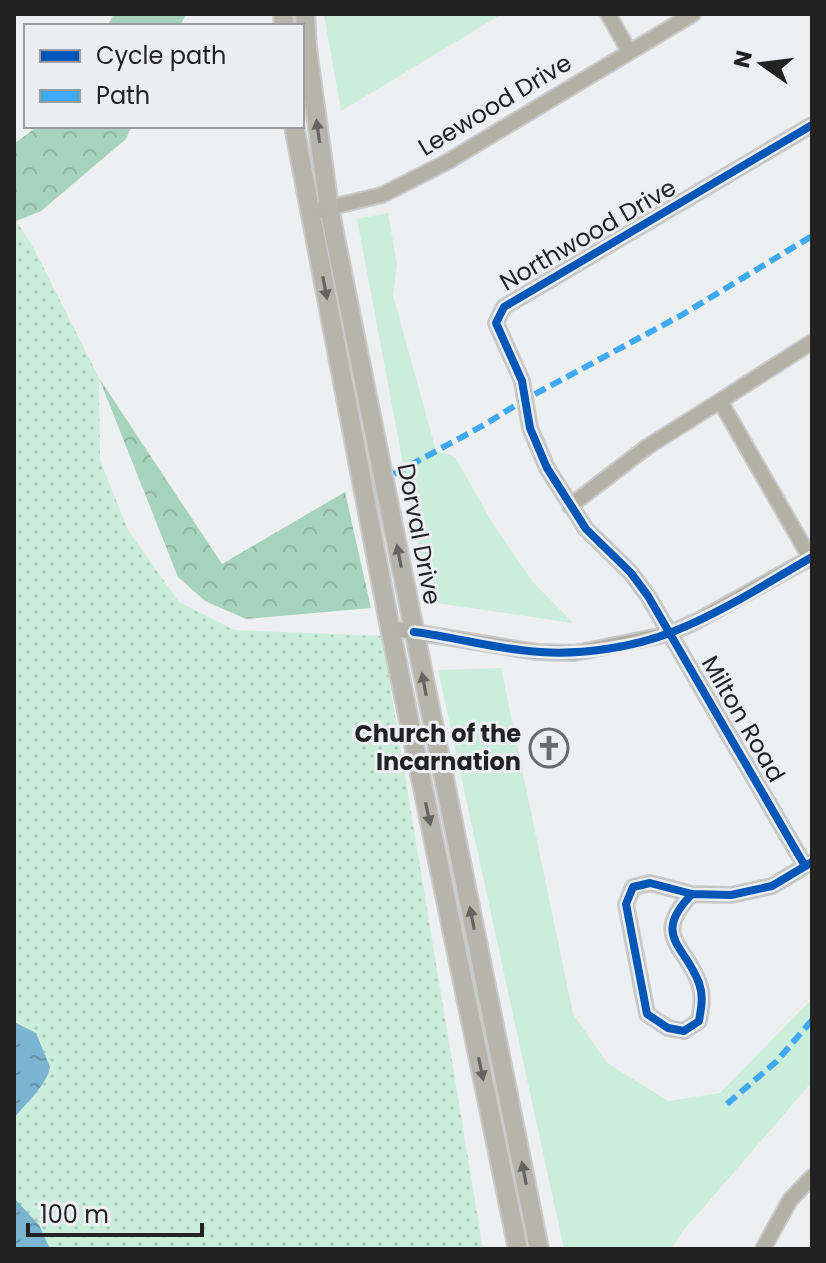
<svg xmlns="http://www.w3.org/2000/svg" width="826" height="1263" font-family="Poppins,sans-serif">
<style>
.grass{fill:url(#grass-dots)}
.forest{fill:url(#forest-crowns)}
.park{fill:#cbeddc}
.water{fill:url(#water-ripples)}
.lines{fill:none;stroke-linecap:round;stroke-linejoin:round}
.minor-casing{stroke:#c9cacb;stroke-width:18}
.major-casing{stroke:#c9cacb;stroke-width:22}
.minor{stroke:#b3b0a5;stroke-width:14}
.major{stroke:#b7b4ab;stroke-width:18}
.quiet{stroke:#3fa9f5;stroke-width:6;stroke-dasharray:12 6;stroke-linecap:butt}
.cycleway-casing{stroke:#edeef1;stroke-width:13}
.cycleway{stroke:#0057b8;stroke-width:8}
.oneway{fill:#656460}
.labels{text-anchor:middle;stroke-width:6;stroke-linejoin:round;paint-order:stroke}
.street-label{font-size:24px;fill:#222223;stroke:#edeef1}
.poi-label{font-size:24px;font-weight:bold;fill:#222223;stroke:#edeef1;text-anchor:end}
</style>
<defs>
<pattern id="grass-dots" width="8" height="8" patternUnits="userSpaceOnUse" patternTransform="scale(2)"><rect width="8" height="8" fill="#cbeddc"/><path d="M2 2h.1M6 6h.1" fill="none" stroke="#aecbbc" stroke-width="1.8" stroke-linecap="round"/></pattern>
<pattern id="forest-crowns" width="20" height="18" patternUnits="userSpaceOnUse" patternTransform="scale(2)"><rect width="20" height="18" fill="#a6d3bd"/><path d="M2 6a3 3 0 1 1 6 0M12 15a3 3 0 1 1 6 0" fill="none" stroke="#8fb5a2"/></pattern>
<pattern id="water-ripples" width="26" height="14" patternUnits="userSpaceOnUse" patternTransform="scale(2)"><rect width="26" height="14" fill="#7ab4d1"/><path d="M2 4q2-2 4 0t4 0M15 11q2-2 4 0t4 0" fill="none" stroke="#6492a9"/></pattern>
</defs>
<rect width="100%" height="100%" fill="#eeeff0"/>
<path class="grass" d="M14,218L33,247L99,378L100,460L128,530L179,602L234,630L382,636L483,1249H14Z"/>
<path class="forest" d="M114,14H186L180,26H107Z
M38,126H132L126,139L41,211L14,222V144Z
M99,378L222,564L345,492L371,608L246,619L205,601L178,577Z"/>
<path class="park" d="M324,14H502L341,111Z
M388,213L397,265L393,295L436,451L455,457L493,524L533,582L573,623L429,602L357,219Z
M501,668L573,1014L607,1063L668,1101L720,1093L812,999V1082L683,1231L671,1249H564L438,670Z"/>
<path class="water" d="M14,1022L36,1033L50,1067C47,1085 26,1103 14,1118Z
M14,1198L39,1225L50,1249H14Z"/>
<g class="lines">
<defs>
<path id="minor" d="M608,14L629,51
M311,212L382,195L447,162L693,14
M812,342L720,401L812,561
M570,506L647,447L720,401
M390,628L537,652L575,653L669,634L697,621L812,557
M805,866L648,596L631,573L586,529L547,468L530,428L522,381L496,323L504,307L812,125
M692,894C651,936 685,945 699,983C704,997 701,1008 699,1021L684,1031L668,1028L647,1014L626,904L633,887L650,883L692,894L731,895L772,886L812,862
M763,1249L790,1200L812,1177"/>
<path id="major" d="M283,14L284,26
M305,14L307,49L329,208L539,1249
M294,126L390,628L518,1249"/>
</defs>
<use href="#minor" class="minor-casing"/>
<use href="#major" class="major-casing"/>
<use href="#minor" class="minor"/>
<use href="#major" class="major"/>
<path class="quiet" d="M394,474L484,425L524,400L680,316L812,236
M727,1104L777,1061L812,1020"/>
<defs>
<path id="cycleway" d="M414,632C456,637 498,650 541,652C581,655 635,647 672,632C721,613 767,583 812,557
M805,866L648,596L631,573L586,529L547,468L530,428L522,381L496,323L504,307L812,125
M692,894C651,936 685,945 699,983C704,997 701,1008 699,1021L684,1031L668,1028L647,1014L626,904L633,887L650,883L692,894L731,895L772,886L812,862"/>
</defs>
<use href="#cycleway" class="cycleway-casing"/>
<use href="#cycleway" class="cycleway"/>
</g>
<defs><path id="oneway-solid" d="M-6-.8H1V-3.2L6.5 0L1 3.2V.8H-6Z" transform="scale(2)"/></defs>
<g class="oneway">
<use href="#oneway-solid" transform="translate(318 131) rotate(-98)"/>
<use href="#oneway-solid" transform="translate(325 288) rotate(79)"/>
<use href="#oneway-solid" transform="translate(399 556) rotate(-101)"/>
<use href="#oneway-solid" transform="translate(424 684) rotate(-101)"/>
<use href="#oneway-solid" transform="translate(428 814) rotate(78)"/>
<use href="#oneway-solid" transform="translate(472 918) rotate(-101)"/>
<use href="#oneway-solid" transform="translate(481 1069) rotate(78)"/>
<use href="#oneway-solid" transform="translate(524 1173) rotate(-101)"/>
</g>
<defs>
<symbol id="church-ring" viewBox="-11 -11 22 22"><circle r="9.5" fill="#edeef1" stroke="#696a6b" stroke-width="1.5"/><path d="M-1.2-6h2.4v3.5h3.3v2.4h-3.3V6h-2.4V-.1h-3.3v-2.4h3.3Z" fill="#696a6b"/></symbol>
</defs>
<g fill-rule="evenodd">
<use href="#church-ring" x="527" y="726" width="44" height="44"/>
</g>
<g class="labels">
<g class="street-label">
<text transform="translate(495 105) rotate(-31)" y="8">Leewood Drive</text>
<text transform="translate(588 235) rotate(-30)" y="8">Northwood Drive</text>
<text transform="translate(419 534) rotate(79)" y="8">Dorval Drive</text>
<text transform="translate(743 719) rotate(60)" y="8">Milton Road</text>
</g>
<g class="poi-label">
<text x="521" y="742">Church of the<tspan x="521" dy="28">Incarnation</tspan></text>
</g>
</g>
<rect width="826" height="1263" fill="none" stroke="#222223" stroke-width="32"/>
<rect x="24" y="24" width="280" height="104" fill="#edeef1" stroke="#9c9c9f" stroke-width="2"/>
<rect x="40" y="50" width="40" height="12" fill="#0057b8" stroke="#9c9c9f" stroke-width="2"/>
<text x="96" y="64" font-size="24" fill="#222223">Cycle path</text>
<rect x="40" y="90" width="40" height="12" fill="#3fa9f5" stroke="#9c9c9f" stroke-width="2"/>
<text x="96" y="104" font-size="24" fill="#222223">Path</text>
<g transform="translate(762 64) rotate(284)" stroke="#edeef1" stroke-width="6" paint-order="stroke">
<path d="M0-6L14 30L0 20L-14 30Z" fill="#222223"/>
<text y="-12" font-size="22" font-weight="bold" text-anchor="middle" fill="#222223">N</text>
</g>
<path d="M28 1223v12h174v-12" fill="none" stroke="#222223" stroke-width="4"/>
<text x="40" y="1223" font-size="24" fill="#222223" stroke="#edeef1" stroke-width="6" paint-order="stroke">100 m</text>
</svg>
